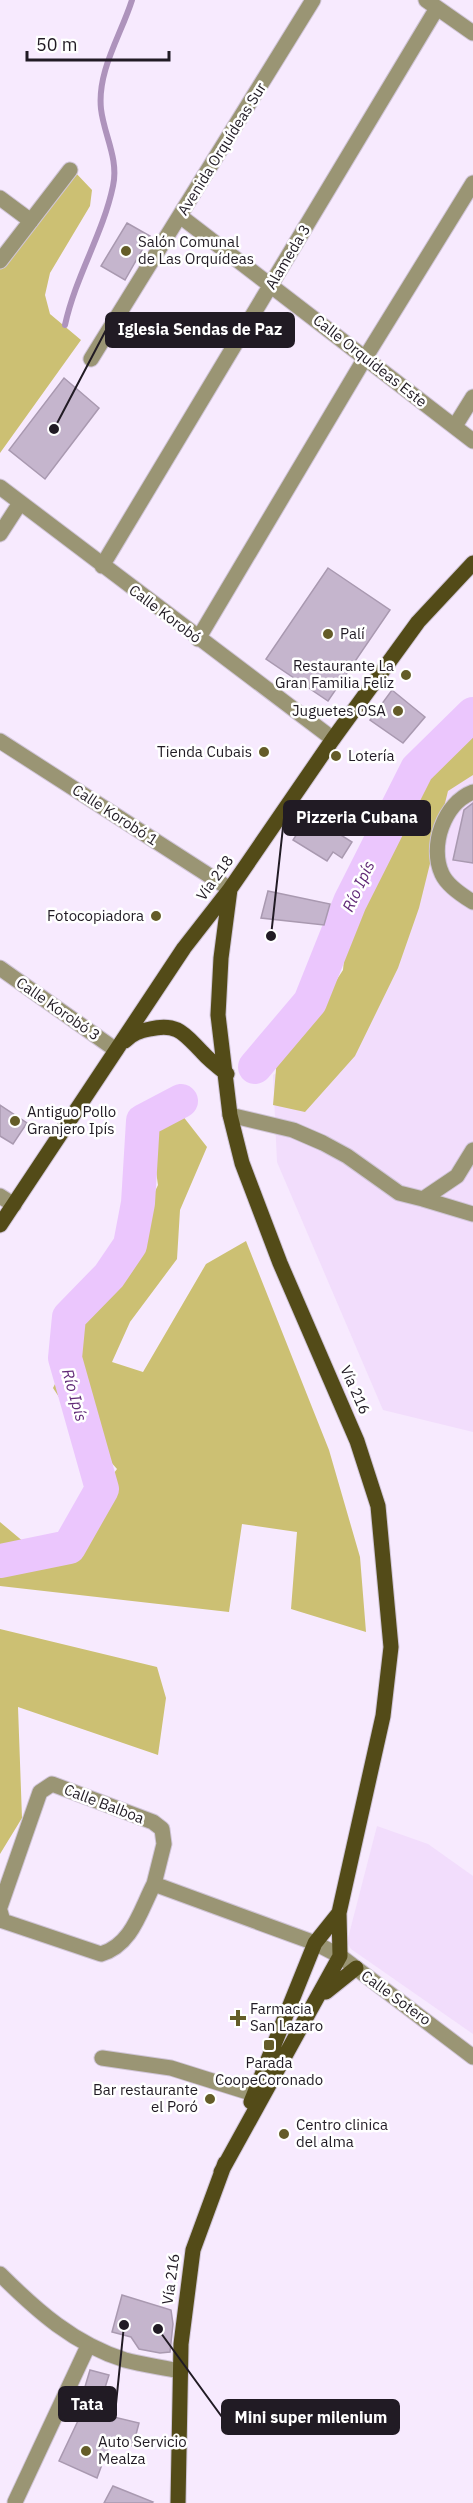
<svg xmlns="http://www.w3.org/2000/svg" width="473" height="2503" font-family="'IBM Plex Sans',sans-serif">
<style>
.built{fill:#f2ddfc}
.green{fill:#ccc073}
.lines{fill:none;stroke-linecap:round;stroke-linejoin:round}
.stream{stroke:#ae93bc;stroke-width:6}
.river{stroke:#ebc6fd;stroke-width:34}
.building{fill:#c5b5cd;stroke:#a999b0;stroke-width:1.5}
.minor-casing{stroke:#d0c5d7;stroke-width:17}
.major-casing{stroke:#d0c5d7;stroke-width:17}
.minor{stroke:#9a9574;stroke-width:15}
.major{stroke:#534b18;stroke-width:15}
.poi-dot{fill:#645c28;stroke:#fff;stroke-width:2}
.labels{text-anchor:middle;stroke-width:5;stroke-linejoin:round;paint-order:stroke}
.street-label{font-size:15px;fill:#211b24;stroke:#fff}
.poi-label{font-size:15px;fill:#211b24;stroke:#fff;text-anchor:start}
.water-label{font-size:16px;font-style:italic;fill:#612a77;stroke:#fff}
.leader{fill:none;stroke:#211b24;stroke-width:2}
.callout-dot{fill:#211b24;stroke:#fff;stroke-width:2}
.callout{fill:#211b24;stroke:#211b24;stroke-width:2}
.callout-label{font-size:16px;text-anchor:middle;font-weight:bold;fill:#fff}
</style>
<rect width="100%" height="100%" fill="#f7eafe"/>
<path class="built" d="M473,740V1432L383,1410L277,1162L273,1075L334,1041L364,963Z
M377,1826L428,1844L473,1876V2034L351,1949L347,1942Z"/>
<path class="green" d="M74,171L92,190L90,206L50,273L45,295L50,314L81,340L0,453V267Z
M473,714V775L448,791L419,908L398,968L355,1056L305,1112L273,1105L277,1058L307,1026L343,970L350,902L417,769Z
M182,1115L207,1147L180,1210L177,1259L130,1322L112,1362L143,1372L206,1264L246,1241L329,1450L360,1557L366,1632L291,1609L297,1532L242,1524L229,1612L0,1586V1522L31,1548L74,1526L117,1469L74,1420L53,1388L109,1276L130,1245L158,1185L150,1129Z
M0,1629L157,1667L166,1698L158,1755L18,1707L22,1818L0,1854Z"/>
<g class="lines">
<path class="stream" d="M65,325C76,275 103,234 113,186C119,159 104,135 101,109C97,71 121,35 132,0"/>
<path class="river" d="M255,1067L310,1002L350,902L417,769L473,714
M0,1561L69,1547L102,1489L65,1358L69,1317L109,1276L130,1245L138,1203L143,1121L181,1101"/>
</g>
<path class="building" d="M127,223L150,236L125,280L101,266Z
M64,378L99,408L45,479L9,450Z
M328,568L390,610L328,701L266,659Z
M392,690L425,717L403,743L370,720Z
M473,803V863L453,860L464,810Z
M309,815L352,842L342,858L333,852L327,861L293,840Z
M268,891L330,904L324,925L261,918Z
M0,1105L27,1123L13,1144L0,1136Z
M122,2295L171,2310L173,2324L170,2352L160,2353L139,2349L131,2337L112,2332Z
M90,2370L109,2375L97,2413L139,2423L133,2446L111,2440L97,2478L59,2461L84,2408L79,2407Z
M113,2486L153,2502L152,2503H104Z"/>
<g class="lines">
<defs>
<path id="minor" d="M426,0L473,33
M0,198L31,221
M180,216L473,441
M0,261L70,170
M91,359L313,0
M455,426L473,397
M0,487L333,739
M0,534L20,503
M102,566L437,8
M198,639L365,358L473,183
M0,741L230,889
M473,792C444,803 429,846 442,874C447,885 463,896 473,902
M0,968L116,1050
M230,1115L293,1130L323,1143L347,1156L399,1193L423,1199L457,1176L473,1150
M0,1196L14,1205
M423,1199L473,1214
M0,1907L40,1792L52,1784L153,1822L162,1829L164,1844L154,1884
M0,1911L3,1921L101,1954C132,1945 140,1911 154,1884L315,1943L340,1956L473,2057
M102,2058L171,2068L254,2094
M0,2274C37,2311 74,2344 125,2360C143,2365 162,2367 180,2371
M15,2502L88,2346"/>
<path id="major" d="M125,1041C133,1033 140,1031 150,1029C178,1022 185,1035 202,1052C209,1060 218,1067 227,1074
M0,1225L184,948L230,889L333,739L418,622L473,563
M326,1992L356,1968
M251,2102L315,1943L339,1913
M221,2172L340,1956L339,1913L383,1716L391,1647L378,1506L357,1441L280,1263L242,1163L230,1115L218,1015L221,958L230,889
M178,2503L181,2344L193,2250L225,2163"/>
</defs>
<use href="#minor" class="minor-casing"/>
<use href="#major" class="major-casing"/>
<use href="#minor" class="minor"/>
<use href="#major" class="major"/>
</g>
<g class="poi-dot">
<circle cx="126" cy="251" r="6"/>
<circle cx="328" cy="634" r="6"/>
<circle cx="406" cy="675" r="6"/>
<circle cx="398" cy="711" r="6"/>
<circle cx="264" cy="752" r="6"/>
<circle cx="336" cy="756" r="6"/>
<circle cx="156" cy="916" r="6"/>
<circle cx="15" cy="1121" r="6"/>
<path d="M235 2009h6v6h6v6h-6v6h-6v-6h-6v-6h6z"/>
<rect x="263" y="2039" width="12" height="12" rx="3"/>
<circle cx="210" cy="2099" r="6"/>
<circle cx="284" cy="2134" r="6"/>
<circle cx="86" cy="2451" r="6"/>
</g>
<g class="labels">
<g class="street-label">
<text transform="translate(222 149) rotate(-58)" y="5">Avenida Orquídeas Sur</text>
<text transform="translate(288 257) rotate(-59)" y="5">Alameda 3</text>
<text transform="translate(370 361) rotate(38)" y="5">Calle Orquídeas Este</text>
<text transform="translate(165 614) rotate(37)" y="5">Calle Korobó</text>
<text transform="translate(115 815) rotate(33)" y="5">Calle Korobó 1</text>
<text transform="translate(215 878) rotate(-54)" y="5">Vía 218</text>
<text transform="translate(58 1009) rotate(35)" y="5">Calle Korobó 3</text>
<text transform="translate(355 1390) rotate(66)" y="5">Vía 216</text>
<text transform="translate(104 1804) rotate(21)" y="5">Calle Balboa</text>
<text transform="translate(396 1998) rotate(36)" y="5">Calle Sotero</text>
<text transform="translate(171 2279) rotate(-82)" y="5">Vía 216</text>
</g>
<g class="poi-label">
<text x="138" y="247">Salón Comunal<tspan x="138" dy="17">de Las Orquídeas</tspan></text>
<text x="340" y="639">Palí</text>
<text x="394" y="671" text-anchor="end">Restaurante La<tspan x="394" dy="17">Gran Familia Feliz</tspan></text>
<text x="386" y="716" text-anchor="end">Juguetes OSA</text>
<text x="252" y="757" text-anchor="end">Tienda Cubais</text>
<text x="348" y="761">Lotería</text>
<text x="144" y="921" text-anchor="end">Fotocopiadora</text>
<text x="27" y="1117">Antiguo Pollo<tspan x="27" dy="17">Granjero Ipís</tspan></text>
<text x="250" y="2014">Farmacia<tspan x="250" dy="17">San Lazaro</tspan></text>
<text x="269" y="2068" text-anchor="middle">Parada<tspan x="269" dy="17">CoopeCoronado</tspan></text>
<text x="198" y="2095" text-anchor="end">Bar restaurante<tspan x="198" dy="17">el Poró</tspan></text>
<text x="296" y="2130">Centro clinica<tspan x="296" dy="17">del alma</tspan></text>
<text x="98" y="2447">Auto Servicio<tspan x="98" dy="17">Mealza</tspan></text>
</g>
<g class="water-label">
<text transform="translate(358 886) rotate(-65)" y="6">Río Ipís</text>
<text transform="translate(75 1395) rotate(74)" y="6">Río Ipís</text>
</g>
</g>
<path class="leader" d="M54 429L106 330M271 936L284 818M124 2325L116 2404M158 2329L222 2417"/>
<g class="callout-dot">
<circle cx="54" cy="429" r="6"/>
<circle cx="271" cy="936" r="6"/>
<circle cx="124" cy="2325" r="6"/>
<circle cx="158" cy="2329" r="6"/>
</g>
<g class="callout">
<rect x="106" y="313" width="188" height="34" rx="6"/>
<rect x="284" y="801" width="146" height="34" rx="6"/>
<rect x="59" y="2387" width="57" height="34" rx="6"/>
<rect x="222" y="2400" width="177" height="34" rx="6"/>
</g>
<g class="callout-label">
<text x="200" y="335">Iglesia Sendas de Paz</text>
<text x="357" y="823">Pizzeria Cubana</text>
<text x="87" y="2410">Tata</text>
<text x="311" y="2423">Mini super milenium</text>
</g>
<path d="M27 51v9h142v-9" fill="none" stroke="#211b24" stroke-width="3"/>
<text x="36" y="51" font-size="18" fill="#211b24" stroke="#ffffff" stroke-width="4.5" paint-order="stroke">50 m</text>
</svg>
